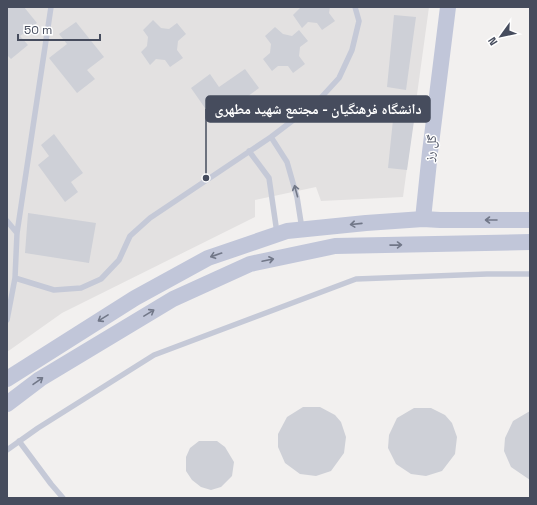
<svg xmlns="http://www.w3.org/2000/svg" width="537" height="505" font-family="'Space Grotesk','Noto Naskh Arabic',sans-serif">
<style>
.education{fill:#e3e1e1}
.building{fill:#ced0d7}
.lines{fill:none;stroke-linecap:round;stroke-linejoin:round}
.lane{stroke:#c5c9d7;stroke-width:5.5}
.secondary{stroke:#c1c6d9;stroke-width:16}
.oneway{stroke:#727888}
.oneway2{stroke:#717788}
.labels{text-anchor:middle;stroke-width:3;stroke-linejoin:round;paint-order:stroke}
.street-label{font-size:13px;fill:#464c5d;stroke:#fff}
.leader{fill:none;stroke:#464c5d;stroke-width:1.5}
.callout-dot{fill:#464c5d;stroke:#fff;stroke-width:1.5}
.callout{fill:#464c5d;stroke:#464c5d;stroke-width:1.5}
.callout-label{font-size:14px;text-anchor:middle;font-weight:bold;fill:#fff}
</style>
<rect width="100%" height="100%" fill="#f2f0ef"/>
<path class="education" d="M7,7H429L403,197L321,201L316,187L255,200V217L62,313L7,352Z"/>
<path class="building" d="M7,7H24L37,23L20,36L28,45L11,59L7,55Z
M301,7H330L329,13L335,21L322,30L317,23L308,22L302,28L293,15Z
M394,15L416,17L406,90L387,87Z
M153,20L161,28L169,29L177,23L186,34L178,41L177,50L183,58L170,67L165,60L156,59L150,65L141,52L147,46L148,37L143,30Z
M76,22L104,57L87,70L95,79L77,93L49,58L67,44L59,34Z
M275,27L283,34L292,36L299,30L308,41L300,47L299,56L305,64L293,73L288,66H278L272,71L263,59L270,53L271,44L265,36Z
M245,69L259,88L214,121L191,88L210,74L219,87Z
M394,110L415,114L407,170L388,168Z
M54,134L83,173L71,182L78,192L65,202L38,165L49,156L41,145Z
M28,213L96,223L89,263L25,253Z
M303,407H320L335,415L341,422L346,437L344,453L331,471L316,476L300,474L285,463L278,447V434L287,417Z
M414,408H431L445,415L452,423L457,437L455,454L442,471L426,476L411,474L396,464L388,448L389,435L397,418Z
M530,411V480L511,467L504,451L505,438L513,421Z
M199,441H217L225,447L234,462L232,476L221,487L211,490L201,487L192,480L186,471V457L190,448Z"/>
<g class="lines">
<path class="lane" d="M271,137L287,162L297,197L302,229
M249,151L269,178L277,233
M7,221L17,233
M15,278L54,290L81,288L101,279L119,260L130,236L150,218L271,137L317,102L339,78L352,50L359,21L355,7
M7,320L15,278L17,233L51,7
M19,441L51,484L63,498
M7,450L38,428L154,355L356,279L487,274H530"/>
<path class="secondary" d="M423,219L430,152L448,7
M7,379L135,298L208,258L287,231L366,223L423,219L440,220H530
M7,404L40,379L173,299L250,264L335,246L530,242"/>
</g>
<defs><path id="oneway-shaft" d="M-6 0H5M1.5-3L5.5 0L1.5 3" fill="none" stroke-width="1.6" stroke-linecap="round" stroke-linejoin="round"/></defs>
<use class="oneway" href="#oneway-shaft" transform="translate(296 191) rotate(-105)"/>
<g class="oneway2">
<use href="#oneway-shaft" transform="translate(491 220) rotate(180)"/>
<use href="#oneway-shaft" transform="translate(356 224) rotate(174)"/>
<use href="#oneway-shaft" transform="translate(396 245) rotate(-1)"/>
<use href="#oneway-shaft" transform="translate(216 255) rotate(161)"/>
<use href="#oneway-shaft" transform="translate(268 260) rotate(-12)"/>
<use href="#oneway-shaft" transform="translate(149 313) rotate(-31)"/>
<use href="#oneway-shaft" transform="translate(103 318) rotate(148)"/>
<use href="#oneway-shaft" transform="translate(38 381) rotate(-35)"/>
</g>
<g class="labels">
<g class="street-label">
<text transform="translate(430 148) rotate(-84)" y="5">گل رز</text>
</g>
</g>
<path class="leader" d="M206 178L206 109"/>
<circle class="callout-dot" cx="206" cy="178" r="4"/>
<rect class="callout" x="206" y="96" width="224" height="26" rx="4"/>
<g class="callout-label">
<text x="318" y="114">دانشگاه فرهنگیان - مجتمع شهید مطهری</text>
</g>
<rect width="537" height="505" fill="none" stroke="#464c5d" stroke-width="16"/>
<g transform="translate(501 36) rotate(237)" stroke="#ffffff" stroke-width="3" paint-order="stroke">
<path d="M0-3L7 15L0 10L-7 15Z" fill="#464c5d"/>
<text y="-6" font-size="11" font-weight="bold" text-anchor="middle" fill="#464c5d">N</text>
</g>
<path d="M18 34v6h82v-6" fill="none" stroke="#464c5d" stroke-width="2"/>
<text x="24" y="34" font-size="12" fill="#464c5d" stroke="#ffffff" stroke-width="3" paint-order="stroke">50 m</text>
</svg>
